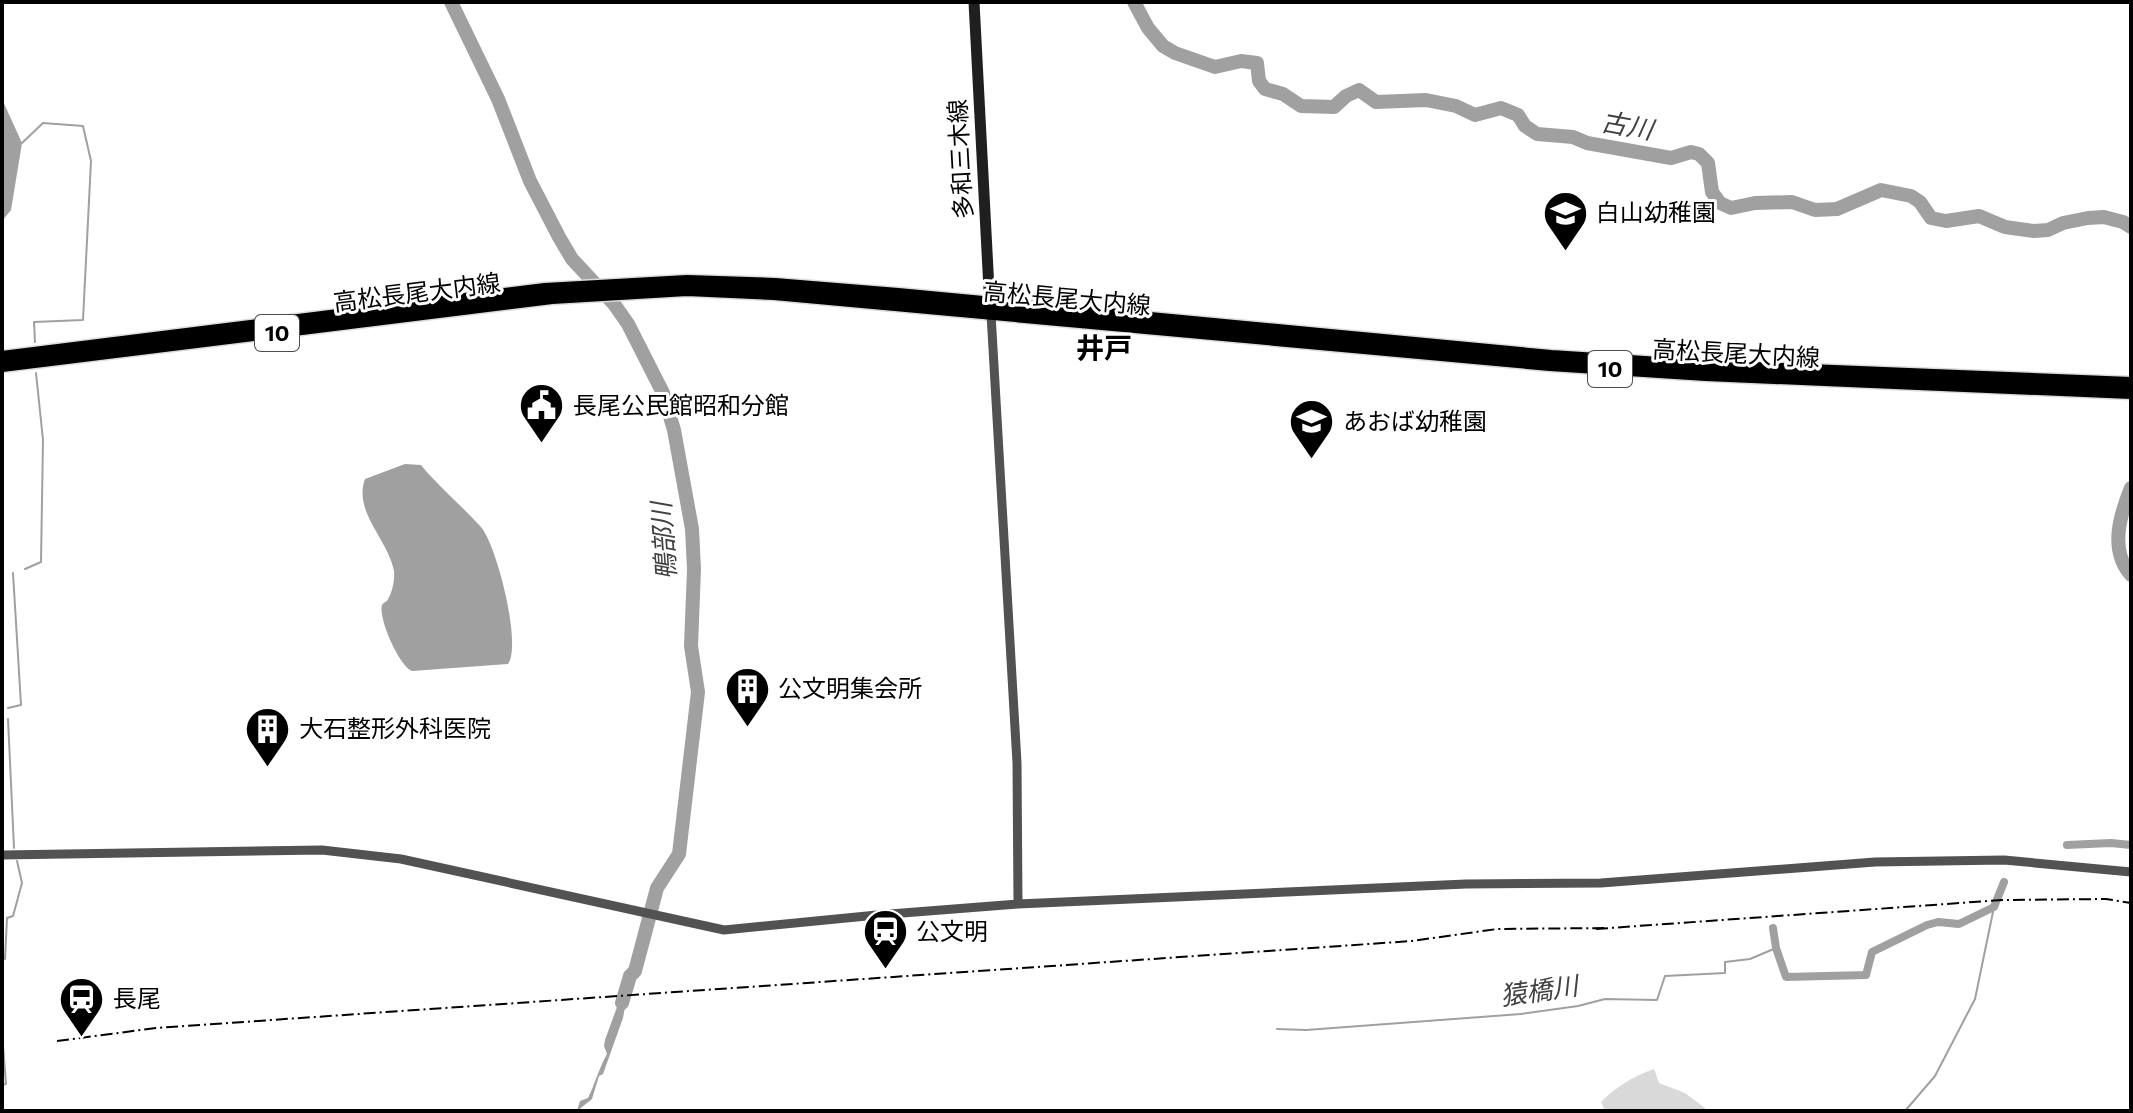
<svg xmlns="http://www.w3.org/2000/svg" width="2133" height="1113" font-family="Commissioner,'Noto Sans JP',sans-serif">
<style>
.green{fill:#d9d9d9}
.water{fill:#a0a0a0}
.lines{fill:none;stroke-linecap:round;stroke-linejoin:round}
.stream{stroke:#a0a0a0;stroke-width:2}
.canal{stroke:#a0a0a0;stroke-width:8}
.river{stroke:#a0a0a0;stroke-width:14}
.primary-casing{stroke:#dbdbdb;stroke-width:15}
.tertiary{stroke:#525252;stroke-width:9}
.secondary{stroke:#1f1f1f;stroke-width:11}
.primary{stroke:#000;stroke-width:12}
.rail{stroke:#000;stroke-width:2;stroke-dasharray:12 4 2 4;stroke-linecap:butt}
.labels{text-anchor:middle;stroke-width:6;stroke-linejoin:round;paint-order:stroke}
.shield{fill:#fff;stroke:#4c4c4c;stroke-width:2}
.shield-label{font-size:22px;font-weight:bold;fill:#000}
.street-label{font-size:24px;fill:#000;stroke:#fff}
.poi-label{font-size:24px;fill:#000;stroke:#fff;text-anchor:start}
.water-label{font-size:26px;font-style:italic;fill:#414141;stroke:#fff}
.quarter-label{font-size:28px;font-weight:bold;fill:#000;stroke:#fff}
</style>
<rect width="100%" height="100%" fill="#fff"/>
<path class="green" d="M1654,1069L1659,1083L1685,1093L1709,1111H1605L1601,1102C1617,1086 1632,1077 1654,1069Z"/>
<path class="water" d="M2,99L22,143L11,210L2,221Z
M405,464L421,465C439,487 462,506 481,527C497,546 522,645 508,664L412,671C399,666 378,618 382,605C383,603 385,602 387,601C392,593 395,581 394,571C388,539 353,512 365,479Z
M625,985H629L623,1018L603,1074L599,1076L592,1099L577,1111L580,1101L588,1098C595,1084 599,1068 607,1054L604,1046L605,1040Z"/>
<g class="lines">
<path class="stream" d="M22,143L43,123L83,126L91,161L83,320L34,322L35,342
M25,569L41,562L43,440L36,373
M8,708L21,705L13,573
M8,719L14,848
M5,959L7,918L13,916L22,883L17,861
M2,974V973
M1277,1029L1306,1030L1521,1014L1578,1006L1605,999L1657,1000L1665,976L1725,973V962L1750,959L1776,948
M2,1033L6,1084L2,1085
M1905,1111L1935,1076L1975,999L1994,907"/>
<path class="canal" d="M2067,845L2111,843L2131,845
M1773,928L1776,948L1786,977L1866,975L1872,952L1927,925L1938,922L1959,924L1994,907L2004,882"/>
<path class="river" d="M451,2L498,99L530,181L559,237L572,259L614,304L628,324L663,393L674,430L692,529L694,569L691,646L698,692L679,854L657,888L635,971L630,976L622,1003
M1134,2L1148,28L1163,46L1175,53L1215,67L1241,61L1257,63L1259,81L1265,89L1283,94L1301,106L1334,107L1346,96L1359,90L1376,102L1426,100L1456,106L1475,115L1501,108L1518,115L1525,126L1537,134L1573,137L1587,143L1671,158L1691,152L1699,154L1708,163L1712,192L1720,203L1731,208L1755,203L1792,202L1815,210L1837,209L1881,190L1911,196L1920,202L1931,218L1946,221L1979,216L2005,227L2034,231L2048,230L2063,223L2088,218L2104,217L2123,222L2131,227
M2131,488C2120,515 2109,550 2131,575"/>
<defs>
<path id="primary" d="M2,357L545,289L687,281L775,284L898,294L1551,356L1707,366L2131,383
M2,366L552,298L687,290L774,294L1550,365L1706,375L2131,393"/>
</defs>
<use href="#primary" class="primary-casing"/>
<path class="tertiary" d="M991,314L1017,763L1018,904
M2,855L322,850L401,859L724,930L877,915L1018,904L1466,884L1601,883L1875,862L2004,860L2131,872"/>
<path class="secondary" d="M974,2L990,309"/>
<use href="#primary" class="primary"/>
<path class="rail" d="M1596,929L2002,900L2106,899L2131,903
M57,1041L156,1028L1412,941L1497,929L1607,928"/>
</g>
<defs>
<symbol id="school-pin" viewBox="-11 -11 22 30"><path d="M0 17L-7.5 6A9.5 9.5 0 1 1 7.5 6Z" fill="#000" stroke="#fff"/><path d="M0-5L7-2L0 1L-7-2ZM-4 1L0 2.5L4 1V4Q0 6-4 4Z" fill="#fff"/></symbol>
<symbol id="civic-pin" viewBox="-11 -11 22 30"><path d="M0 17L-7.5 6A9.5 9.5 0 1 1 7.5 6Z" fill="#000" stroke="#fff"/><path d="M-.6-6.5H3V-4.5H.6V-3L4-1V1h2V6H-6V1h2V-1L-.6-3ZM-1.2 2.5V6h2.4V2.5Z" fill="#fff"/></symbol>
<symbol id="building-pin" viewBox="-11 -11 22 30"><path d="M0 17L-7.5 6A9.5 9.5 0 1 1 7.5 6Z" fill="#000" stroke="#fff"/><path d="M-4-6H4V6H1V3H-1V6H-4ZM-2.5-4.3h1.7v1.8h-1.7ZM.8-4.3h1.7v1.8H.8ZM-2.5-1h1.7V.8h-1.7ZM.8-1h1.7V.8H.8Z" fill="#fff"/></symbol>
<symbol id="station-pin" viewBox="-11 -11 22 30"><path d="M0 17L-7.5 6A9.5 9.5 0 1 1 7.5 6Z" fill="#000" stroke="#fff"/><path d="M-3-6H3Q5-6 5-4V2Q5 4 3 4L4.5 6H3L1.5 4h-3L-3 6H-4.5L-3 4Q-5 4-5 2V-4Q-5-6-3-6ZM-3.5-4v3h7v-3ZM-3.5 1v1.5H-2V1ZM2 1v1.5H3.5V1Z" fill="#fff"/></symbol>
</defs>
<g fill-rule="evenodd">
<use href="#school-pin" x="1540" y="188" width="51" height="69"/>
<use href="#civic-pin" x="516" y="380" width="51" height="69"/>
<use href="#school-pin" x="1286" y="396" width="51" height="69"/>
<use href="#building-pin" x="722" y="664" width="51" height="69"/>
<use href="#building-pin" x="242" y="704" width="51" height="69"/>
<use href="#station-pin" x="860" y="906" width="51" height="69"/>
<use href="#station-pin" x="56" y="974" width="51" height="69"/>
</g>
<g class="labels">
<g class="shield">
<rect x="255" y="315" width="44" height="36" rx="6"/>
<rect x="1588" y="351" width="44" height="36" rx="6"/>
</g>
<g class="shield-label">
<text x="277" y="341">10</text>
<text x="1610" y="377">10</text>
</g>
<g class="street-label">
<text transform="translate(961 159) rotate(-93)" y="8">多和三木線</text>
<text transform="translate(417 293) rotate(-7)" y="8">高松長尾大内線</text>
<text transform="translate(1067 299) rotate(5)" y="8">高松長尾大内線</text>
<text transform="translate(1736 354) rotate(3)" y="8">高松長尾大内線</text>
</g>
<g class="poi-label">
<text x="1596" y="221">白山幼稚園</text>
<text x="573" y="414">長尾公民館昭和分館</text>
<text x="1343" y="430">あおば幼稚園</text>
<text x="778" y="697">公文明集会所</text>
<text x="299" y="737">大石整形外科医院</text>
<text x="916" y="940">公文明</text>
<text x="113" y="1007">長尾</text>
</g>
<g class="water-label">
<text transform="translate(1627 126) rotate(10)" y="9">古川</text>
<text transform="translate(664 541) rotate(-94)" y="9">鴨部川</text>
<text transform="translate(1539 991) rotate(-8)" y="9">猿橋川</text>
</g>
<g class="quarter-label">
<text x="1104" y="358">井戸</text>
</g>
</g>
<rect width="2133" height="1113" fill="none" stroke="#000000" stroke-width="8"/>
</svg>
